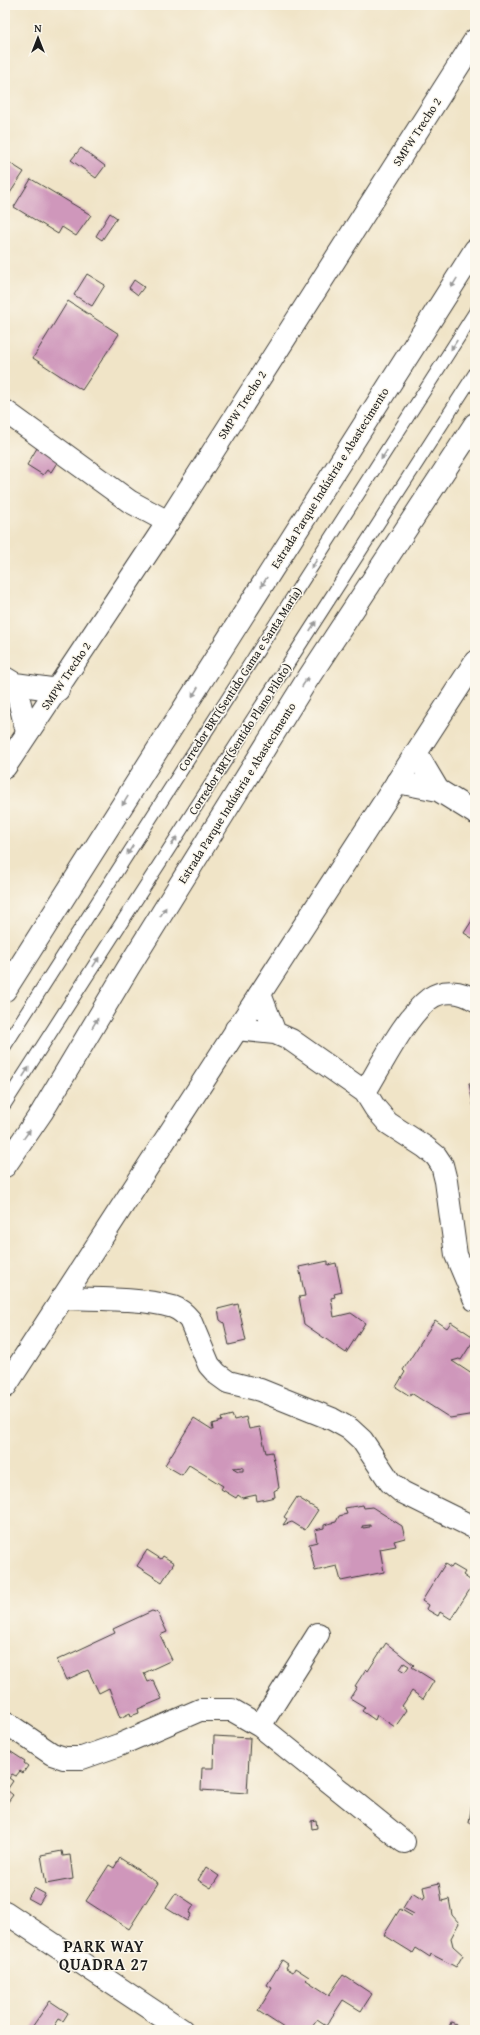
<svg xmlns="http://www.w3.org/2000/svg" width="480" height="2035" font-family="'Gentium Book Plus',serif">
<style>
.building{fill:#cf97bb;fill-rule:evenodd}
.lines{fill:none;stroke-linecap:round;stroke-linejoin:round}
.service-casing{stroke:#3c3a36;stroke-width:14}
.minor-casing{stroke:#3c3a36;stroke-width:24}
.tertiary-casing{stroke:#3c3a36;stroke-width:24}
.trunk-casing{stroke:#3c3a36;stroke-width:24}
.service{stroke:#fff;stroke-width:12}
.minor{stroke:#fff;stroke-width:22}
.tertiary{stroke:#fff;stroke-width:22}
.trunk{stroke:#fff;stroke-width:22}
.oneway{fill:#999}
.labels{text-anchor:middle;stroke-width:3;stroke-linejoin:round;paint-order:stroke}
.street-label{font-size:12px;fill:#1c1c1c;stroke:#fbf7ec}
.district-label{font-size:16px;font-weight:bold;letter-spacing:1px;fill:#1c1c1c;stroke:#fbf7ec}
</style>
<rect width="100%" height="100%" fill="#fbf7ec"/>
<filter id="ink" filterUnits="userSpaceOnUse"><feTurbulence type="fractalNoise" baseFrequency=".025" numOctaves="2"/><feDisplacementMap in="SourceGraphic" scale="8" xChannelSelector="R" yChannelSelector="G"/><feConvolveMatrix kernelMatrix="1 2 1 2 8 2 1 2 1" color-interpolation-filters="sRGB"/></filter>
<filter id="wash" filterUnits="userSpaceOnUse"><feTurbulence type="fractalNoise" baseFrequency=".012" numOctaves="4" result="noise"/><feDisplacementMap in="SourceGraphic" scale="16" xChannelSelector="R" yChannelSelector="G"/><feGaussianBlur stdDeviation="0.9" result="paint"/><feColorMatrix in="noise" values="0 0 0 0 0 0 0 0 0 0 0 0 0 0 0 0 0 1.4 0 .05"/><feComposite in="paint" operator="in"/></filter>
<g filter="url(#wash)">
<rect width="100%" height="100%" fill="#f0e4c7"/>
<g id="blocks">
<path class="building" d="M81,148L105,166L96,178L71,160Z
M5,160L24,172L8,196L5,194Z
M31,179L91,215L76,236L62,227L58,234L14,207Z
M110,213L117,218L102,240L96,236Z
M87,274L105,285L92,306L74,295Z
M134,280L144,287L138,295L129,288Z
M68,301L119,334L82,390L33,358Z
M40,443L60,458L51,472L47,470L43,475L27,465Z
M475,916V940L464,933Z
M475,1081V1109H474L469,1083Z
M328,1261V1265L336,1263L342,1292L334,1294L335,1297L331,1298L334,1317L351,1313L365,1323L346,1353L304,1324L299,1297L305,1296L299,1267Z
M238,1304L246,1341L229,1345L224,1323L220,1320L218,1309Z
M435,1320L447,1328L451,1322L475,1338L461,1360L459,1359L452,1361L475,1376V1414L450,1418L411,1393L410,1396L396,1387L405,1372L403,1370Z
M232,1415L234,1420L246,1417L249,1429L260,1427L266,1453L272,1452L276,1469L279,1488L274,1491L275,1497L257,1501L256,1495L242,1498L238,1495L236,1498L221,1489L223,1486L189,1465L182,1475L165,1465L194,1418L213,1430L212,1424L222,1421L221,1418ZM243,1467V1471H238L233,1468Z
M297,1497L318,1510L305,1530L292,1522L283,1525L287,1519L284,1517Z
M363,1505L364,1508L372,1507L402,1526L405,1538L394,1541L396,1546L380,1549L384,1572L341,1581L337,1566L315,1571L309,1544L317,1542L315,1530L324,1528V1525L336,1522L339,1516L347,1514L345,1508ZM370,1525V1527L363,1528L362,1526Z
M147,1550L161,1559L163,1556L174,1563L162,1582L137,1566Z
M445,1564L451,1568L453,1565L465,1572L463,1575L474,1583L451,1619L440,1612L438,1616L426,1609L428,1605L422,1601Z
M152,1611L158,1613L167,1632L160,1635L172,1660L144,1673L148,1682L153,1680L162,1699L138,1709L139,1713L131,1716L130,1713L120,1718L109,1688L99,1693L88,1670L66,1680L57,1660L115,1633L113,1629Z
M386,1643L414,1665L412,1667L434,1681L423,1699L412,1691L402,1706L407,1710L395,1727L377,1715L375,1720L362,1711L365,1707L350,1698L357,1687L355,1686L366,1669L368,1671ZM404,1663L409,1666L405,1672L400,1669Z
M214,1736L250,1738L247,1793L201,1790L202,1768H213Z
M5,1748L25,1761L24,1763L28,1766L23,1773L20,1771L16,1776L12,1774L9,1778L13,1781L7,1790L13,1795L5,1806Z
M474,1789L475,1823H469Z
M316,1820L317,1828L312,1829L311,1821Z
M62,1851L63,1856L70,1855L73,1879L46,1884L41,1855Z
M120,1858L158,1883L129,1929L86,1901L109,1865L114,1868Z
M206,1867L219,1876L211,1888L198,1880Z
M439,1883L442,1901L449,1899L452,1915L459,1923L451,1938L453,1946L463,1955L456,1967L431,1954L430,1957L416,1948L413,1953L384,1935L400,1909L412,1916L414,1914L403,1908L412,1893L423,1900L425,1897L423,1887Z
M34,1888L45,1894L39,1904L28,1898Z
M176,1893L194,1905L189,1913L191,1914L187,1921L166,1908Z
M282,1960L288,1964L286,1968L293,1972L295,1968L309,1977L306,1980L329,1995L343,1975L372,1994L361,2011L343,2000L326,2026L317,2020L310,2030H287L258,2011L272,1988L267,1985Z
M50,2001L68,2013L63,2021L59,2019L52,2030H30Z
M451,2022L456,2024L455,2026L463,2030H448Z"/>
</g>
</g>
<g filter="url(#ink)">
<use href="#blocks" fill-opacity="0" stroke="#3c3a36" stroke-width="1"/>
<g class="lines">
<defs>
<path id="service" d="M5,1046L475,312
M5,1104L475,373"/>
<path id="minor" d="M5,411L129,501L168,522
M5,678L15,684L58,690
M15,684L27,732
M416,753L438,790L475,813
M397,782L438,790
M260,994L275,1033
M236,1029L275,1033L291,1040L365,1092L375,1108L388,1123L425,1147L436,1156L442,1165L446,1181L456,1255L475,1300
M365,1092C381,1066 405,1017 429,999C443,989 461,991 475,1000
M62,1298C95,1299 142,1298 173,1307C179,1309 185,1314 190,1320L209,1365L217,1374L228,1382L260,1390L332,1419L350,1429L362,1440L390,1482L402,1492L475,1528
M5,1722L52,1754L64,1758H82L119,1745L200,1710H232L260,1726L404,1842
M260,1726L318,1634
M5,1912L182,2030"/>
<path id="tertiary" d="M5,767L168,522L475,40
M5,1387L475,662"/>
<path id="trunk" d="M5,990L475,250
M5,1166L42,1112L128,968L305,683L475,424"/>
</defs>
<use href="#service" class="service-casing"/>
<use href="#minor" class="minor-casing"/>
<use href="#tertiary" class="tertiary-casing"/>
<use href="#trunk" class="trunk-casing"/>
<use href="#service" class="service"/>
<use href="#minor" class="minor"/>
<use href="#tertiary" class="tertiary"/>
<use href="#trunk" class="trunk"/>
</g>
<defs><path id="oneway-solid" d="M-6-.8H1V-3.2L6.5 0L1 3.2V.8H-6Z"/></defs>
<g class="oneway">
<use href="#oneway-solid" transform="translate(454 283) rotate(122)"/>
<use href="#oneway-solid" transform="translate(454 345) rotate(123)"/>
<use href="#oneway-solid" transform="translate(384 455) rotate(123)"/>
<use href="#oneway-solid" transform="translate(314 564) rotate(123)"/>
<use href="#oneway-solid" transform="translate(264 582) rotate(122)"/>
<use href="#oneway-solid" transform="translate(313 626) rotate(-57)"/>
<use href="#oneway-solid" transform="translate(305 682) rotate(-57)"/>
<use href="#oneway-solid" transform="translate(195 692) rotate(122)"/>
<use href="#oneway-solid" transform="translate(125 801) rotate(122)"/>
<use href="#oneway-solid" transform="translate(174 841) rotate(-57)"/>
<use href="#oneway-solid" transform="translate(130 850) rotate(123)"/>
<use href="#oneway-solid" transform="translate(163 912) rotate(-58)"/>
<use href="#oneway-solid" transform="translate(96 962) rotate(-57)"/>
<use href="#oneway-solid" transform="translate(95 1023) rotate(-59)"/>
<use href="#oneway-solid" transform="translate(26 1072) rotate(-57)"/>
<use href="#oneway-solid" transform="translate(27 1134) rotate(-55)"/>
</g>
</g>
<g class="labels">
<g class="street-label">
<text transform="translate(417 132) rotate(-57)" y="4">SMPW Trecho 2</text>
<text transform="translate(242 405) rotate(-57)" y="4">SMPW Trecho 2</text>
<text transform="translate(330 478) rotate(-58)" y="4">Estrada Parque Indústria e Abastecimento</text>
<text transform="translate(66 676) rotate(-56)" y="4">SMPW Trecho 2</text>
<text transform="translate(240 679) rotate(-57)" y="4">Corredor BRT(Sentido Gama e Santa Maria)</text>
<text transform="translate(240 739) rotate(-57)" y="4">Corredor BRT(Sentido Plano Piloto)</text>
<text transform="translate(237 793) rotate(-58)" y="4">Estrada Parque Indústria e Abastecimento</text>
</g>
<g class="district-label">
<text x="104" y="1952">PARK WAY<tspan x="104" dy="18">QUADRA 27</tspan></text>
</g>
</g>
<rect width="480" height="2035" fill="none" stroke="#fbf7ec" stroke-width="20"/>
<g transform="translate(38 38)" stroke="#fbf7ec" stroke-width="3" paint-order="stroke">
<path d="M0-3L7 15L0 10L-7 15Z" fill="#1c1c1c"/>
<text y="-6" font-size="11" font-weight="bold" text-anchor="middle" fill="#1c1c1c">N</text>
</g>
</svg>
